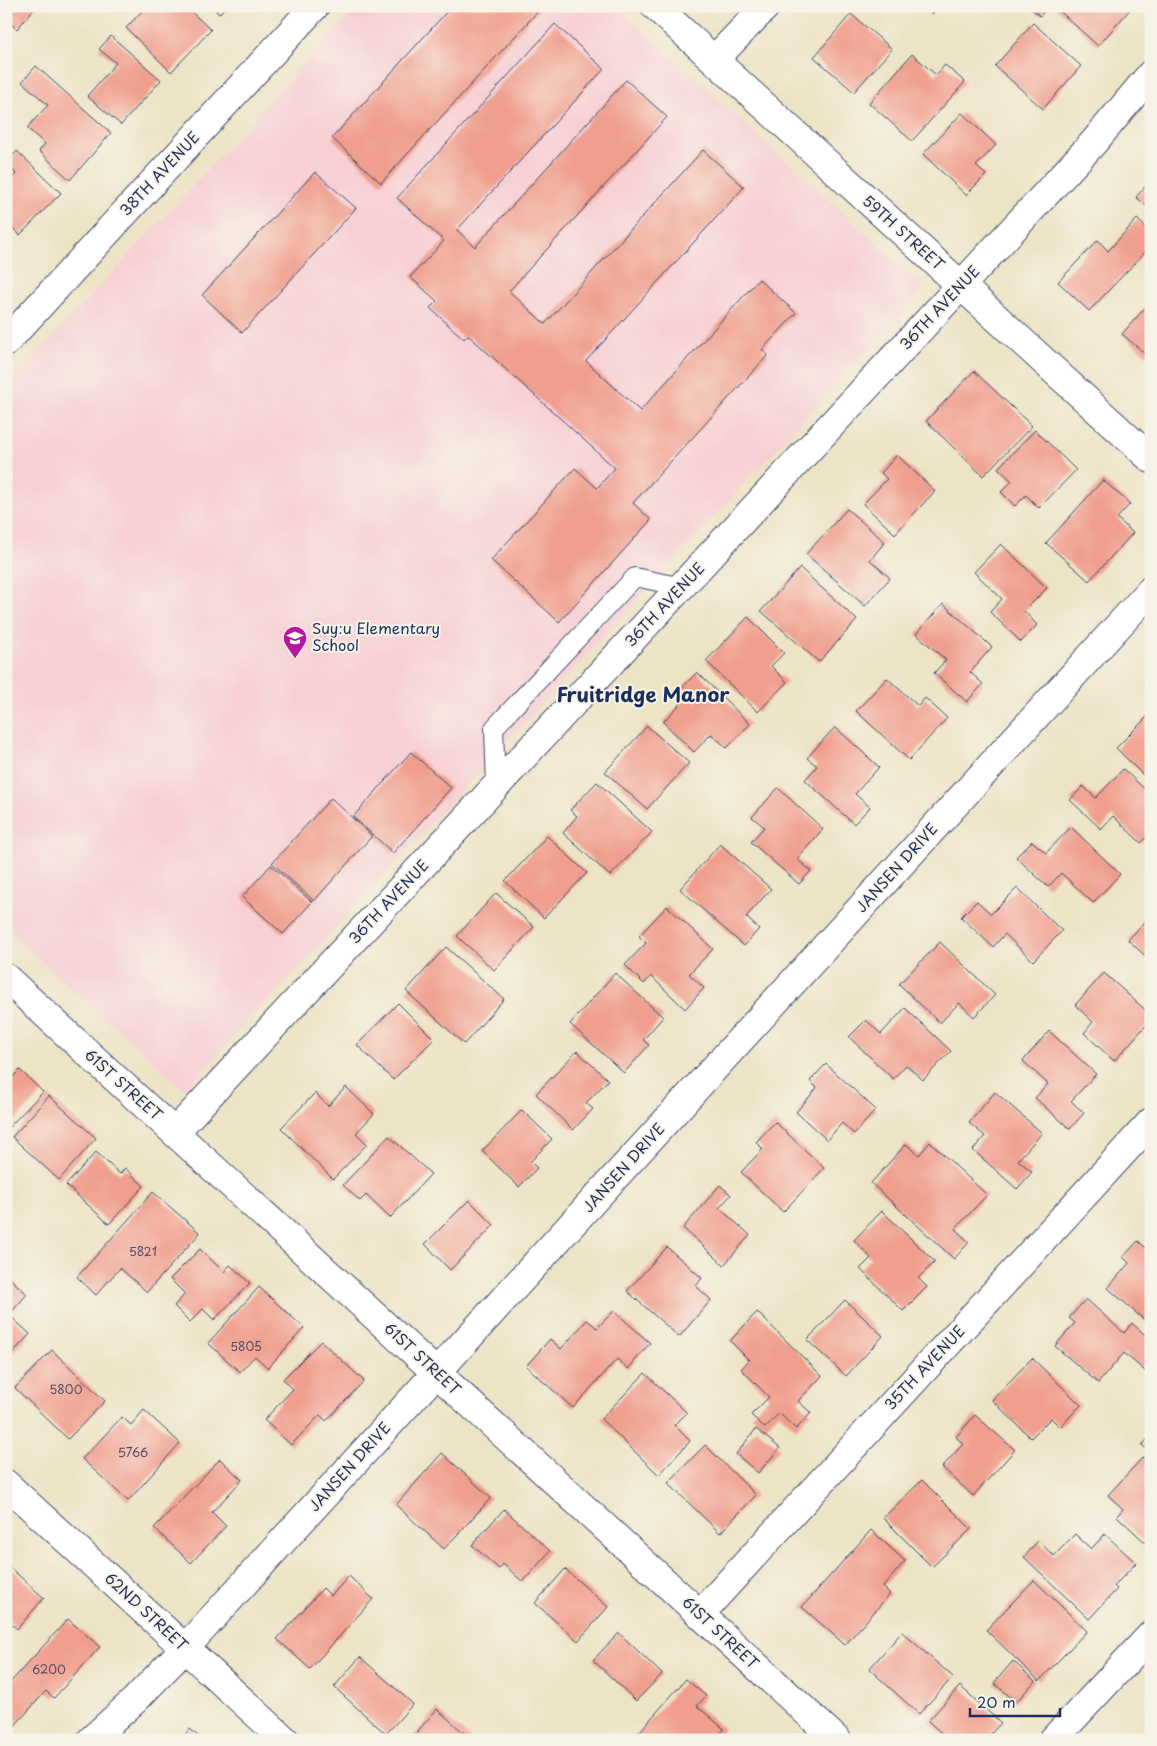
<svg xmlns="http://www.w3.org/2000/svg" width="1157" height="1746" font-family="'Playpen Sans',sans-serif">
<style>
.built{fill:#f7cfd4}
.building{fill:#f09f8e}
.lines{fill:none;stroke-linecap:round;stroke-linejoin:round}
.lane-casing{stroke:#3a4a6d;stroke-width:20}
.street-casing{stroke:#3a4a6d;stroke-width:30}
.lane{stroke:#fff;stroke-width:18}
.street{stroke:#fff;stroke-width:28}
.labels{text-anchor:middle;stroke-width:4;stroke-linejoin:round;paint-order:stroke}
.number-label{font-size:12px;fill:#504b6a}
.street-label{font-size:15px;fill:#1b2f5e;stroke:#f7f3e8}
.poi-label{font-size:15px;fill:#1b2f5e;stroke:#f7f3e8;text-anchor:start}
.district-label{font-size:20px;font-weight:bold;fill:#1b2f5e;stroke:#f7f3e8}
</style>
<rect width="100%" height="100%" fill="#f7f3e8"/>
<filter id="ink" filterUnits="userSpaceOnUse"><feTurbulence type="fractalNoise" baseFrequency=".02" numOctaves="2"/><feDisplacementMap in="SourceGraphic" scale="10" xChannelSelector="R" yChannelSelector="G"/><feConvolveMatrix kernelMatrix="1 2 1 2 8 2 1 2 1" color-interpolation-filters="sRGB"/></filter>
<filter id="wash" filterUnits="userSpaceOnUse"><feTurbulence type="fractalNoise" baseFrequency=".0096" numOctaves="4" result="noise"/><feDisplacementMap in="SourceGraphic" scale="20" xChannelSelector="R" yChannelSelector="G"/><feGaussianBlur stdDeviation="1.12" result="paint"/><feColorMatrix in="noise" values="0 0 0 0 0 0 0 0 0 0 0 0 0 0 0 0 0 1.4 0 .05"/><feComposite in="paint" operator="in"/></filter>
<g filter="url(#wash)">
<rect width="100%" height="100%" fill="#ede3c5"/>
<path class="built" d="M358,6H617L925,288L185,1090L6,929V389Z"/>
<g id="blocks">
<path class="building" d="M6,6H31L34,9L17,29L6,20Z
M147,6H185L211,30L171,72L126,28Z
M211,6H226L219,14Z
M452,6H535L539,10L381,183L332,138Z
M923,6H938L932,14Z
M1028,6H1048L1040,16Z
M1054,6H1133L1098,46Z
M851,14L892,49L854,92L814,57Z
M1033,23L1081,66L1043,109L995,66Z
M555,24L604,69L457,230L475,247L626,80L667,117L509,291L545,324L703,150L744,187L586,361L640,411L759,279L796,313L762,350L768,355L633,503L651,520L559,622L491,560L575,468L597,488L615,468L468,335L464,339L430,308L437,301L410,277L444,241L397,198Z
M111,36L161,80L121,125L87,96L116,63L99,49Z
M912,54L936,75L945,65L965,82L912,141L869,103Z
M36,66L111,133L70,180L39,151L45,144L27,128L48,105L22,82Z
M962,113L996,145L976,166L986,175L966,195L923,154Z
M17,151L61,193L20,235L6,222V184L16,174L6,162Z
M315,172L356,208L242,333L202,295Z
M1151,180V210L1136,197Z
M1137,219L1151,232V246L1089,311L1058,282L1098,240L1108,251Z
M1151,301V359L1122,334Z
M974,371L1032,426L983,476L926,421Z
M1035,430L1076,470L1039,508L1026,495L1015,506L1001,492L1012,481L998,468Z
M897,455L935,491L895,534L863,504L887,479L881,473Z
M1103,480L1130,504L1117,518L1133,533L1089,581L1046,543Z
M847,509L885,542L870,560L890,578L865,606L806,554Z
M1001,544L1047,588L1024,611L1037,625L1021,642L990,612L1002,599L974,572Z
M800,568L857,620L819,662L761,611Z
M943,604L992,647L970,672L983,684L967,702L934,673L946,660L916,634Z
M748,617L784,653L771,666L787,682L758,712L706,661Z
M697,672L750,724L727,748L711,734L694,752L663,722L685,699L678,692Z
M887,678L918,706L925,698L947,718L909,760L856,711Z
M1151,713V773L1146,778L1116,748Z
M647,726L689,763L647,809L605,772Z
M835,727L879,767L855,794L870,807L854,824L805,780L817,766L807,758Z
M411,752L451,788L393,853L353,817Z
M1123,769L1151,795V832L1141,843L1113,816L1101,829L1070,800L1083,786L1096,798Z
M597,782L652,832L610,876L563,833L577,816L570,810Z
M778,788L823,829L797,859L811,871L799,884L751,842L764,827L752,817Z
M331,798L372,836L314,901L272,863Z
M1071,827L1120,874L1093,903L1061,873L1048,887L1016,857L1032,841L1046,853Z
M547,836L587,873L544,918L505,881Z
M720,844L771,889L746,917L759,929L744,946L680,889Z
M271,865L312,902L283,934L242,897Z
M1017,888L1062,931L1033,961L1005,934L993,947L961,917L977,901L991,914Z
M496,893L534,927L494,970L457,936Z
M667,906L713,949L689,974L704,988L685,1009L651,976L644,984L625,965L646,943L639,936Z
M1151,915V961L1128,940Z
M940,942L995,995L974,1017L959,1003L940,1023L899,984Z
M446,947L504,999L464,1044L406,991Z
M615,973L663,1017L643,1040L649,1045L624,1073L570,1024Z
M1104,973L1151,1015V1020L1114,1061L1084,1033L1093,1022L1075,1005Z
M398,1003L434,1039L393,1080L357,1045Z
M905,1008L951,1051L923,1080L906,1065L893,1079L849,1037L866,1020L881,1034Z
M1049,1031L1096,1074L1071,1101L1084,1113L1070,1129L1035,1098L1048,1084L1023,1061Z
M577,1051L608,1080L586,1103L593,1109L573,1130L536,1094Z
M826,1064L876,1110L854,1134L842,1123L827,1140L796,1112L817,1088L810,1081Z
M20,1070L43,1092L6,1130V1072L12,1078Z
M346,1087L374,1114L356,1133L367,1144L333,1179L281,1128L315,1093L328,1106Z
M995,1092L1042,1133L1018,1160L1032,1172L1017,1189L973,1150L985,1136L969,1123Z
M49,1096L96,1138L59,1180L12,1137Z
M522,1110L552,1139L530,1162L537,1168L519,1187L482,1151Z
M775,1122L824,1168L783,1212L741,1172L763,1149L756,1142Z
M389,1136L431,1174L390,1218L366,1195L360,1201L343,1185Z
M930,1142L987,1195L955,1229L969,1242L954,1259L871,1183L906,1144L919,1155Z
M96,1152L120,1174L125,1168L144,1186L109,1224L66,1185Z
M720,1185L731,1195L719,1208L750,1235L724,1265L683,1228Z
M153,1192L200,1233L147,1292L120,1268L96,1295L77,1277Z
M469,1200L494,1225L450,1270L425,1244Z
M882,1211L935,1262L918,1278L927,1287L903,1311L860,1269L871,1258L854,1240Z
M1138,1241L1151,1252V1326L1108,1288L1129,1263L1123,1257Z
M667,1247L702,1278L696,1286L711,1300L679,1337L627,1291Z
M200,1249L224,1272L230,1265L250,1283L214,1320L203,1309L190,1322L174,1306L185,1294L170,1279Z
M6,1275L27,1294L9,1315L30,1334L6,1360Z
M259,1287L304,1328L268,1368L255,1356L240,1372L208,1343Z
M1086,1299L1124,1333L1132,1323L1151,1340V1376L1124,1353L1098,1383L1055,1346L1075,1323L1069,1318Z
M845,1300L883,1336L846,1376L807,1340Z
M614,1311L650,1343L628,1369L617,1359L573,1408L526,1366L550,1339L561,1349L587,1320L597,1328Z
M757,1312L822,1376L798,1401L811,1413L796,1429L779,1413L765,1428L751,1415L769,1397L741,1369L749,1360L730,1341Z
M321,1341L364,1381L326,1421L320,1415L291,1445L264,1420L293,1389L283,1379Z
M52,1350L105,1401L68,1439L15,1388Z
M1032,1358L1081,1405L1060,1427L1051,1418L1031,1438L992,1400Z
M645,1373L687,1413L674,1425L690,1441L659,1475L601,1419Z
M144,1410L180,1443L128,1501L82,1459L122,1417L131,1425Z
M975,1415L1015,1450L973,1496L942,1467L963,1444L956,1437Z
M756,1429L780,1448L758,1473L736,1454Z
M1151,1436V1453L1142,1445Z
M705,1445L756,1495L720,1533L668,1483Z
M442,1453L491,1498L444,1549L396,1505Z
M1143,1457L1151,1464V1548L1117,1516L1123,1509L1108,1495Z
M220,1459L242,1480L212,1512L226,1526L191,1563L154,1528Z
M922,1480L971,1529L932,1567L883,1518Z
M504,1509L550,1551L523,1582L503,1564L499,1569L472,1545Z
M871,1530L905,1561L883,1587L890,1594L845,1645L802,1607Z
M1075,1534L1091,1549L1105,1534L1136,1563L1114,1586L1117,1589L1089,1619L1024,1557L1038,1541L1054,1556Z
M6,1564L44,1598L17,1629L6,1619Z
M565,1569L608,1607L578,1641L535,1603Z
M349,1576L373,1599L310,1669L277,1639L323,1588L331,1596Z
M1034,1580L1087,1631L1039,1681L986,1630Z
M68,1619L100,1647L54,1698L46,1691L10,1731L6,1728V1687Z
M902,1632L953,1677L919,1714L869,1669Z
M619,1633L662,1674L636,1701L593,1660Z
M360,1657L413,1704L386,1734L334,1687Z
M1013,1661L1035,1681L1016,1702L994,1683Z
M686,1679L706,1696L697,1706L724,1729L715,1740H632Z
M960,1686L1001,1723L985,1740H949L928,1721Z
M437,1709L472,1740H410Z
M190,1729L202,1740H180Z"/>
</g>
</g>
<g filter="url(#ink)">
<use href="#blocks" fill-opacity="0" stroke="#3a4a6d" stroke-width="1"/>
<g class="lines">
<defs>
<path id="lane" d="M496,787L494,728L635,577L682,587"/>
<path id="street" d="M655,6L1151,459
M714,60L766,6
M6,342L315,6
M6,978L837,1740
M175,1132L1094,142L1151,74
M6,1484L285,1740
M700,1614L1151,1122
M91,1740L134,1701L185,1648L1151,590
M1053,1740L1151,1635"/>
</defs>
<use href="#lane" class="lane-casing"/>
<use href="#street" class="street-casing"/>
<use href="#lane" class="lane"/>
<use href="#street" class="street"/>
</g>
</g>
<defs>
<symbol id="school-pin" viewBox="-11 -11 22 30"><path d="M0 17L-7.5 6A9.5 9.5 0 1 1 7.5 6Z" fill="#b5179e" stroke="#f7f3e8"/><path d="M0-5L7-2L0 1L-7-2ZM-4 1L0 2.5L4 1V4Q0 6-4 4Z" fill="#fff"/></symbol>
</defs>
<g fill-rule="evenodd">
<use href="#school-pin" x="281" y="624" width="28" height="38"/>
</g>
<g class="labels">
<g class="number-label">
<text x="143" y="1256">5821</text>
<text x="246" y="1351">5805</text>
<text x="66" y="1394">5800</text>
<text x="133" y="1457">5766</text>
<text x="49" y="1674">6200</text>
</g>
<g class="street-label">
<text transform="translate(160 174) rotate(-47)" y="5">38TH AVENUE</text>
<text transform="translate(903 233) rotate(42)" y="5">59TH STREET</text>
<text transform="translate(940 308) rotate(-47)" y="5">36TH AVENUE</text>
<text transform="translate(665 605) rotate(-47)" y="5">36TH AVENUE</text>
<text transform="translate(897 868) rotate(-48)" y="5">JANSEN DRIVE</text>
<text transform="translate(389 902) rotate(-47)" y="5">36TH AVENUE</text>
<text transform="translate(123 1085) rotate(42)" y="5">61ST STREET</text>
<text transform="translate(624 1168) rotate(-48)" y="5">JANSEN DRIVE</text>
<text transform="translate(422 1359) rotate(43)" y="5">61ST STREET</text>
<text transform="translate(925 1368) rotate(-47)" y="5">35TH AVENUE</text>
<text transform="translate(350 1467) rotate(-48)" y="5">JANSEN DRIVE</text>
<text transform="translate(146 1612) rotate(43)" y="5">62ND STREET</text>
<text transform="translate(720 1633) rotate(43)" y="5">61ST STREET</text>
</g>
<g class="poi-label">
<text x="312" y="634">Suy:u Elementary<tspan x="312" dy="17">School</tspan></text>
</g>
<g class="district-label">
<text x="643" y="702">Fruitridge Manor</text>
</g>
</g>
<rect width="1157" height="1746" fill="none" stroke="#f7f3e8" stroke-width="25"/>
<path d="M970 1708v8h90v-8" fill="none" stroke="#1b2f5e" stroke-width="2.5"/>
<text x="977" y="1708" font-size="15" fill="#1b2f5e" stroke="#f7f3e8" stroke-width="4" paint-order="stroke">20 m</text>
</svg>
